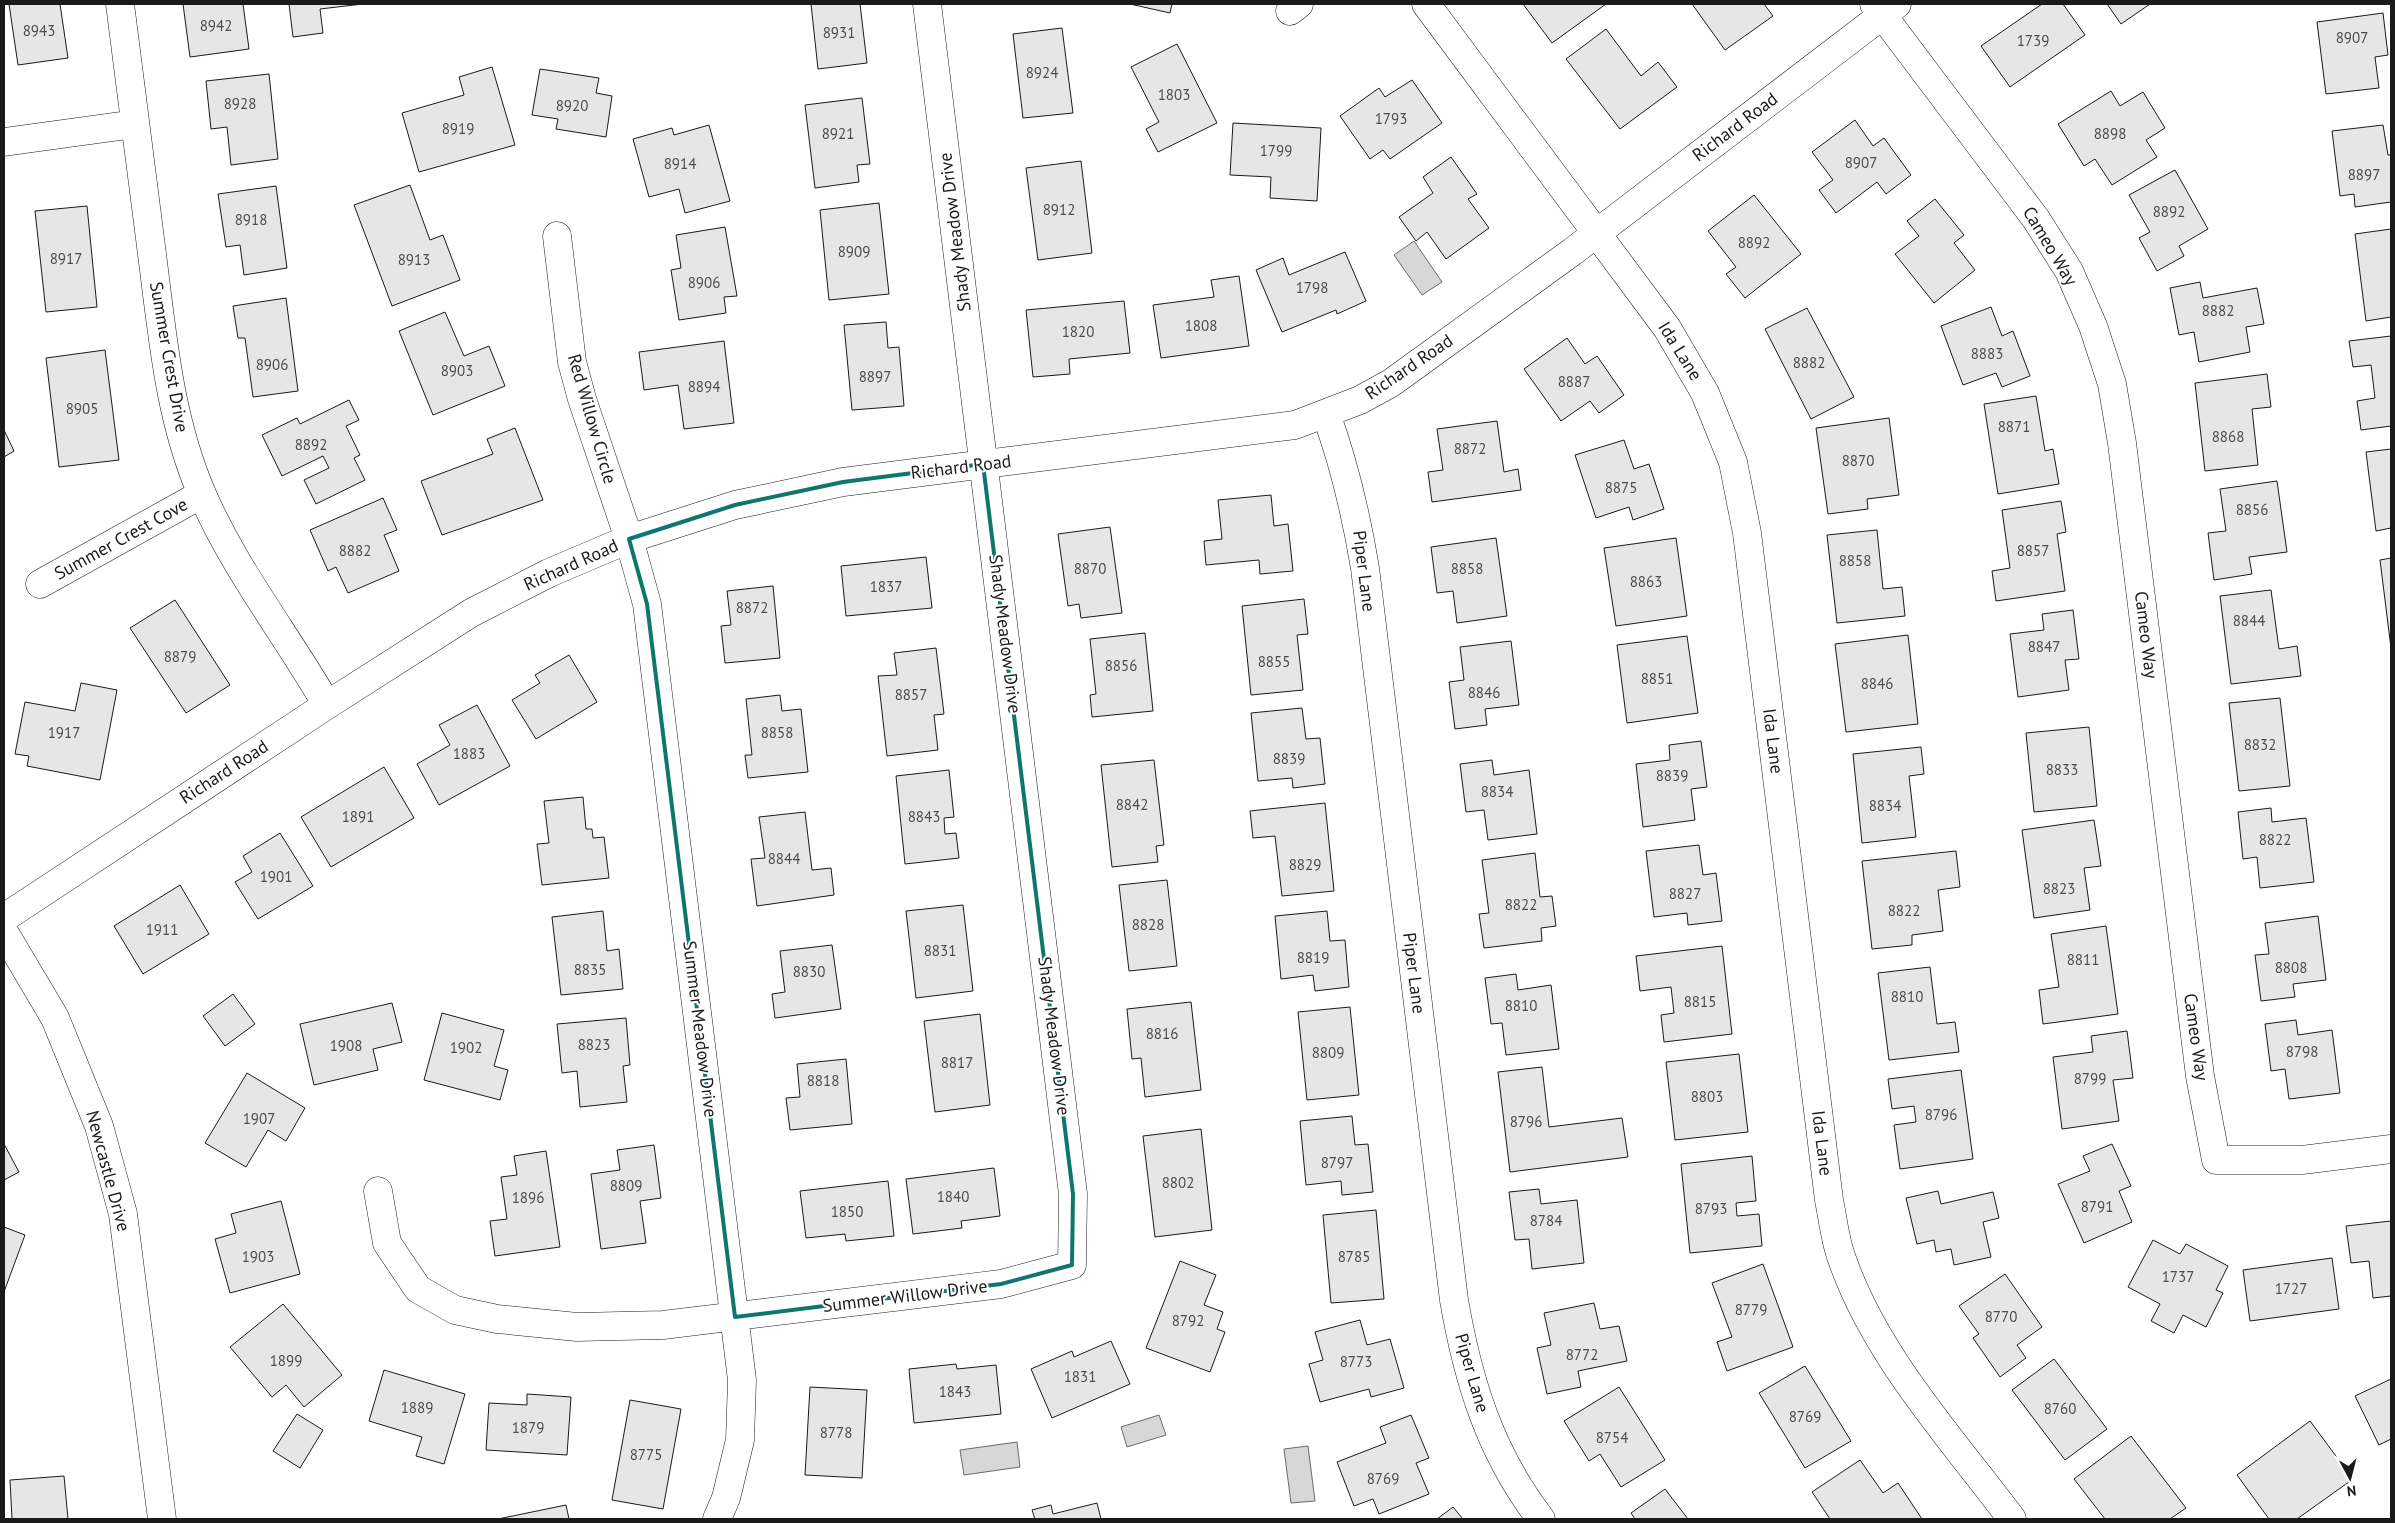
<svg xmlns="http://www.w3.org/2000/svg" width="2395" height="1523" font-family="'PT Sans',sans-serif">
<style>
.water{fill:#d7d7d7;stroke:#6a6a6a}
.building{fill:#e6e6e6;stroke:#1a1a1a}
.lines{fill:none;stroke-linecap:round;stroke-linejoin:round}
.minor-casing{stroke:#1a1a1a;stroke-width:29}
.minor{stroke:#fff;stroke-width:28}
.marked{fill:none;stroke:#0f766e;stroke-width:4;stroke-linejoin:round}
.labels{text-anchor:middle;stroke-width:4;stroke-linejoin:round;paint-order:stroke}
.number-label{font-size:15px;fill:#4d4d4d}
.street-label{font-size:18px;fill:#1a1a1a;stroke:#fff}
</style>
<rect width="100%" height="100%" fill="#fff"/>
<path class="water" d="M1414,241L1442,282L1422,295L1394,255Z
M1159,1415L1166,1435L1127,1447L1121,1427Z
M1017,1442L1020,1467L964,1475L960,1450Z
M1308,1446L1315,1501L1291,1503L1284,1449Z"/>
<path class="building" d="M9,4H60L68,58L18,65Z
M183,4H243L249,49L190,57Z
M289,4H363L320,9L323,33L293,37Z
M811,4H860L867,63L818,69Z
M1130,4H1172L1170,13Z
M1523,4H1606L1552,43Z
M1692,4H1764L1773,16L1725,50Z
M2042,4H2063L2085,35L2010,87L1981,46Z
M2107,4H2150L2121,24Z
M2383,13L2388,55L2375,57L2379,88L2326,94L2317,22Z
M1062,28L1073,113L1023,118L1013,34Z
M1606,29L1641,76L1658,62L1677,87L1620,129L1566,59Z
M1177,44L1217,123L1158,152L1146,129L1159,122L1131,67Z
M492,67L515,145L419,172L402,113L464,95L459,77Z
M540,69L599,78L596,93L612,96L606,137L556,129L558,119L532,115Z
M269,74L278,159L231,165L227,127L211,129L206,81Z
M1412,80L1442,123L1390,159L1383,150L1370,159L1340,116L1379,88L1385,97Z
M2111,91L2120,106L2143,92L2165,128L2146,140L2157,157L2112,185L2095,159L2084,166L2058,124Z
M862,98L870,164L857,165L859,182L815,188L805,105Z
M1855,120L1873,146L1884,138L1911,175L1886,194L1877,182L1836,213L1819,190L1833,180L1812,152Z
M1233,123L1321,128L1317,201L1270,198L1271,177L1230,175Z
M709,125L730,201L685,213L679,189L649,197L633,139L672,128L674,135Z
M2383,125L2388,155H2391V202L2355,207L2354,194L2340,196L2332,131Z
M1451,157L1477,194L1468,199L1489,228L1446,259L1427,232L1416,241L1399,217L1433,193L1423,177Z
M1081,161L1092,253L1038,260L1026,168Z
M2175,170L2208,229L2179,246L2184,256L2157,271L2139,238L2150,232L2129,195Z
M410,185L430,240L443,235L460,280L392,306L354,205Z
M276,186L287,268L244,275L240,245L226,247L218,194Z
M1754,195L1801,254L1745,298L1726,274L1736,267L1708,231Z
M1935,199L1964,235L1954,243L1975,270L1934,303L1895,254L1919,236L1907,221Z
M879,203L889,294L829,300L820,210Z
M87,206L97,307L46,312L35,211Z
M725,227L737,296L724,297L726,313L679,320L671,270L681,268L676,235Z
M2391,229V317L2366,321L2355,234Z
M1345,252L1366,301L1337,314L1336,310L1282,332L1256,270L1283,258L1289,275Z
M1239,276L1249,346L1161,358L1153,305L1214,297L1211,280Z
M2200,282L2203,298L2257,288L2264,324L2246,327L2250,352L2199,362L2194,332L2179,335L2170,288Z
M286,298L298,391L253,397L245,338H238L233,306Z
M1124,301L1130,353L1069,359L1070,374L1033,377L1026,310Z
M1991,307L2002,336L2013,331L2030,376L2002,387L1996,373L1963,385L1941,326Z
M1807,308L1854,397L1811,419L1765,329Z
M445,312L464,356L489,346L505,386L433,415L399,331Z
M886,322L888,348L899,347L904,406L852,410L844,325Z
M2391,336V426L2361,430L2357,401L2375,398L2371,365L2353,367L2349,341Z
M1567,338L1585,364L1597,356L1624,395L1599,413L1590,401L1561,421L1524,369Z
M724,341L734,423L684,429L678,385L644,390L639,352Z
M105,350L119,460L59,467L46,358Z
M2267,374L2271,407L2252,409L2258,465L2205,471L2195,383Z
M2036,396L2045,451L2053,449L2059,484L1998,494L1984,404Z
M349,400L359,420L346,426L360,455L354,458L365,480L316,504L304,480L329,468L323,456L282,476L262,435L297,418L300,424Z
M1889,418L1899,495L1867,499L1868,509L1828,514L1816,428Z
M1497,421L1504,472L1518,469L1521,490L1432,502L1428,472L1443,470L1437,429Z
M515,428L543,500L442,535L421,481L493,454L487,439Z
M4,430L14,451L4,457Z
M1624,440L1634,469L1649,464L1664,509L1633,520L1629,507L1596,518L1575,455Z
M2391,449V528L2376,531L2366,452Z
M2277,481L2287,552L2249,557L2252,574L2214,580L2208,533L2226,531L2220,489Z
M1271,495L1274,526L1288,524L1293,571L1260,574L1259,560L1206,565L1204,541L1222,539L1218,500Z
M383,498L397,530L384,535L399,571L348,593L336,567L328,571L310,530Z
M2061,501L2066,532L2057,534L2065,591L1996,601L1992,571L2010,568L2002,510Z
M1110,527L1122,613L1081,618L1079,604L1068,606L1058,534Z
M1877,530L1883,589L1902,587L1905,616L1837,623L1827,535Z
M1496,538L1507,616L1457,623L1453,591L1437,593L1431,547Z
M1676,538L1687,616L1616,626L1604,548Z
M926,557L932,608L846,616L841,566Z
M2391,558V648L2380,560Z
M773,586L780,658L725,663L721,626L731,625L727,591Z
M2271,590L2279,649L2297,646L2301,676L2231,684L2220,596Z
M1304,599L1308,634L1297,635L1303,690L1251,695L1242,606Z
M175,600L230,685L186,713L130,628Z
M2073,610L2079,659L2065,660L2069,690L2018,697L2010,634L2044,630L2042,614Z
M1145,633L1153,711L1092,717L1090,695L1096,694L1090,639Z
M1908,635L1918,724L1846,732L1835,644Z
M1687,636L1698,713L1627,723L1617,645Z
M1511,641L1519,705L1485,709L1487,725L1455,729L1449,682L1464,680L1460,647Z
M936,648L944,714L934,715L938,750L887,756L878,676L897,675L894,653Z
M569,655L597,702L536,739L512,700L540,683L535,675Z
M81,683L117,690L100,780L27,766L29,756L15,754L25,702L75,711Z
M780,695L782,711L801,709L808,772L748,778L745,755H752L746,699Z
M2280,698L2290,786L2239,791L2229,703Z
M477,705L510,766L439,805L417,764L450,745L439,725Z
M1302,708L1306,739L1320,738L1325,784L1293,788L1292,778L1258,781L1251,713Z
M2089,727L2097,806L2034,812L2026,733Z
M1701,741L1707,787L1691,789L1695,820L1643,827L1636,764L1670,760L1669,745Z
M1921,747L1924,774L1909,776L1916,837L1862,843L1853,754Z
M1154,760L1164,845L1156,846L1158,862L1112,867L1101,765Z
M1492,760L1494,775L1529,770L1537,834L1488,840L1484,810L1466,812L1460,764Z
M384,767L414,818L331,867L301,817Z
M949,770L954,817L944,818L945,834L956,833L959,858L905,864L896,776Z
M583,797L586,829H592L593,838L604,837L609,878L542,885L537,844L549,843L544,801Z
M1325,803L1334,891L1282,896L1275,836L1253,838L1250,811Z
M2271,808L2272,822L2306,818L2314,882L2260,888L2257,857L2243,859L2238,812Z
M805,812L812,870L831,868L834,895L757,906L751,859L765,858L759,817Z
M2094,820L2101,866L2084,868L2090,910L2034,918L2022,830Z
M280,833L313,886L258,919L235,882L252,872L243,856Z
M1699,845L1703,875L1716,873L1722,921L1688,925L1687,913L1654,917L1646,851Z
M1956,851L1960,887L1938,890L1943,931L1912,935V945L1872,949L1862,861Z
M1535,853L1540,897L1552,896L1556,926L1541,928L1542,941L1484,948L1479,914L1489,913L1482,860Z
M1167,880L1177,966L1129,971L1119,885Z
M180,885L209,934L143,974L114,926Z
M963,905L973,991L916,998L906,911Z
M603,911L607,951L619,949L623,989L561,995L552,917Z
M1327,911L1330,941L1345,940L1349,987L1315,991L1313,975L1281,979L1275,916Z
M2318,916L2326,980L2293,984L2295,997L2261,1001L2255,955L2269,954L2265,923Z
M2106,926L2118,1014L2043,1024L2039,990L2059,987L2051,934Z
M832,945L841,1009L775,1018L772,994L785,992L780,951Z
M1722,946L1732,1034L1664,1042L1661,1015L1674,1013L1671,987L1640,991L1636,956Z
M1930,967L1937,1024L1955,1022L1959,1052L1889,1060L1878,973Z
M1516,974L1518,990L1551,985L1559,1049L1506,1055L1502,1023L1491,1024L1485,978Z
M233,994L255,1024L225,1046L203,1016Z
M1191,1002L1201,1090L1145,1097L1141,1058L1132,1059L1127,1009Z
M392,1003L402,1042L373,1049L378,1070L314,1085L300,1024Z
M1350,1007L1359,1095L1307,1100L1298,1012Z
M442,1013L504,1030L494,1066L508,1070L500,1100L424,1080Z
M980,1014L990,1105L935,1112L924,1021Z
M626,1018L630,1065L623,1066L627,1102L580,1107L577,1071L562,1073L557,1024Z
M2296,1020L2298,1035L2332,1030L2340,1093L2289,1099L2285,1069L2271,1071L2265,1024Z
M2127,1031L2133,1078L2113,1080L2119,1121L2062,1129L2053,1057L2093,1052L2091,1036Z
M1739,1054L1748,1132L1675,1140L1666,1062Z
M846,1059L852,1124L790,1130L786,1098L800,1097L797,1064Z
M1542,1067L1549,1127L1622,1118L1628,1157L1510,1172L1498,1072Z
M1961,1070L1973,1159L1900,1169L1894,1125L1916,1122L1914,1106L1892,1109L1888,1079Z
M247,1073L305,1108L286,1141L268,1130L246,1167L205,1143Z
M1352,1116L1355,1145L1368,1144L1373,1192L1342,1195L1341,1181L1306,1185L1300,1121Z
M1201,1129L1212,1230L1155,1237L1143,1136Z
M4,1144L19,1172L4,1180Z
M2112,1144L2131,1186L2119,1191L2132,1222L2084,1243L2058,1184L2090,1171L2083,1156Z
M654,1145L661,1198L640,1201L646,1243L601,1249L591,1174L620,1170L617,1150Z
M546,1151L560,1247L495,1256L490,1221L507,1219L501,1177L517,1175L514,1156Z
M1752,1156L1756,1201L1736,1203L1737,1216L1759,1214L1762,1246L1690,1253L1681,1164Z
M994,1168L1000,1216L961,1221L962,1228L913,1234L906,1179Z
M888,1181L894,1236L846,1241L845,1234L806,1238L800,1191Z
M1539,1189L1541,1204L1577,1200L1584,1263L1532,1269L1529,1239L1515,1240L1509,1192Z
M1938,1191L1941,1204L1993,1192L1999,1218L1983,1222L1991,1257L1954,1265L1951,1249L1936,1252L1934,1240L1917,1244L1906,1198Z
M281,1201L300,1274L230,1293L215,1239L236,1233L231,1214Z
M1376,1210L1384,1299L1331,1303L1323,1215Z
M2391,1221V1296L2373,1298L2369,1261L2351,1263L2346,1226Z
M4,1227L25,1235L4,1292Z
M2153,1240L2180,1254L2186,1244L2228,1266L2216,1290L2223,1293L2206,1327L2183,1315L2174,1333L2151,1321L2160,1304L2128,1287Z
M2332,1258L2339,1309L2250,1321L2243,1270Z
M1180,1261L1216,1275L1204,1305L1223,1312L1217,1329L1225,1332L1210,1372L1146,1348Z
M1763,1264L1793,1347L1727,1371L1717,1342L1732,1337L1712,1283Z
M2005,1274L2042,1327L2017,1345L2026,1358L2000,1377L1973,1338L1979,1334L1959,1306Z
M1594,1303L1600,1329L1619,1326L1627,1361L1578,1371L1581,1387L1547,1394L1537,1348L1551,1345L1544,1313Z
M283,1304L342,1375L304,1407L286,1385L272,1397L230,1347Z
M1360,1320L1367,1345L1390,1339L1404,1388L1371,1397L1369,1389L1320,1402L1309,1364L1323,1360L1315,1332Z
M1111,1341L1130,1384L1052,1418L1031,1369L1072,1351L1074,1357Z
M2054,1359L2107,1429L2065,1460L2012,1390Z
M956,1364L957,1369L996,1365L1001,1414L914,1423L909,1369Z
M1805,1366L1851,1441L1805,1468L1759,1393Z
M384,1370L465,1394L444,1464L416,1456L422,1437L369,1421Z
M2391,1379V1439L2379,1445L2355,1396Z
M810,1387L867,1390L862,1478L805,1475Z
M1619,1387L1665,1460L1621,1487L1600,1454L1589,1461L1564,1421Z
M527,1394L571,1397L567,1455L486,1450L489,1403L527,1405Z
M630,1400L681,1409L663,1509L612,1500Z
M297,1414L323,1430L300,1468L273,1451Z
M1411,1415L1429,1458L1416,1463L1429,1494L1379,1514L1373,1499L1354,1506L1337,1462L1386,1443L1380,1427Z
M2310,1421L2353,1479L2297,1519H2269L2237,1475Z
M2131,1436L2186,1508L2170,1519H2105L2074,1479Z
M1860,1460L1883,1493L1898,1483L1922,1519H1830L1812,1492Z
M64,1476L68,1519H12L10,1480Z
M1665,1489L1688,1519H1635L1631,1513Z
M1097,1503L1101,1519H1035L1032,1510L1051,1505L1053,1514Z
M566,1505L569,1519H498Z
M1453,1507L1463,1519H1437Z"/>
<g class="lines">
<defs>
<path id="minor" d="M120,4C131,90 142,176 153,262C163,341 170,420 202,494C235,570 286,634 327,705
M1426,4L1667,328L1705,393L1733,462L1747,533L1829,1200C1833,1219 1835,1241 1842,1259C1875,1355 1952,1439 2012,1519
M1874,4L2036,219L2069,271L2093,326L2112,384L2122,443L2200,1076L2216,1160H2302L2391,1149
M1290,11L1299,4
M4,142L135,124
M557,236L572,362L582,399L629,539L647,604L742,1380L740,1440L726,1498L717,1519
M1326,414C1345,466 1356,514 1365,568L1454,1300C1468,1381 1490,1453 1541,1519
M40,584L202,494
M4,918L327,705L471,613L549,573L629,539L735,505L843,482L1295,425L1360,400L1391,383L1572,252L1897,4
M4,932L55,1018L99,1126L123,1214L162,1519
M378,1191L387,1243L418,1289L455,1310L497,1319L577,1327L663,1325L1001,1284L1072,1265L1073,1194L927,4"/>
</defs>
<use href="#minor" class="minor-casing"/>
<use href="#minor" class="minor"/>
</g>
<path class="marked" d="M983,464L1073,1194L1072,1265L1001,1284L735,1317L647,604L629,539L735,505L843,482Z"/>
<g class="labels">
<g class="number-label">
<text x="216" y="31">8942</text>
<text x="39" y="36">8943</text>
<text x="839" y="38">8931</text>
<text x="2352" y="43">8907</text>
<text x="2033" y="46">1739</text>
<text x="1042" y="78">8924</text>
<text x="1174" y="100">1803</text>
<text x="240" y="109">8928</text>
<text x="572" y="111">8920</text>
<text x="1391" y="124">1793</text>
<text x="458" y="134">8919</text>
<text x="838" y="139">8921</text>
<text x="2110" y="139">8898</text>
<text x="1276" y="156">1799</text>
<text x="1861" y="168">8907</text>
<text x="680" y="169">8914</text>
<text x="2364" y="180">8897</text>
<text x="1059" y="215">8912</text>
<text x="2169" y="217">8892</text>
<text x="251" y="225">8918</text>
<text x="1754" y="248">8892</text>
<text x="854" y="257">8909</text>
<text x="66" y="264">8917</text>
<text x="414" y="265">8913</text>
<text x="704" y="288">8906</text>
<text x="1312" y="293">1798</text>
<text x="2218" y="316">8882</text>
<text x="1201" y="331">1808</text>
<text x="1078" y="337">1820</text>
<text x="1987" y="359">8883</text>
<text x="1809" y="368">8882</text>
<text x="272" y="370">8906</text>
<text x="457" y="376">8903</text>
<text x="875" y="382">8897</text>
<text x="1574" y="387">8887</text>
<text x="704" y="392">8894</text>
<text x="82" y="414">8905</text>
<text x="2014" y="432">8871</text>
<text x="2228" y="442">8868</text>
<text x="311" y="450">8892</text>
<text x="1470" y="454">8872</text>
<text x="1858" y="466">8870</text>
<text x="1621" y="493">8875</text>
<text x="2252" y="515">8856</text>
<text x="355" y="556">8882</text>
<text x="2033" y="556">8857</text>
<text x="1855" y="566">8858</text>
<text x="1090" y="574">8870</text>
<text x="1467" y="574">8858</text>
<text x="1646" y="587">8863</text>
<text x="886" y="592">1837</text>
<text x="752" y="613">8872</text>
<text x="2249" y="626">8844</text>
<text x="2044" y="652">8847</text>
<text x="180" y="662">8879</text>
<text x="1274" y="667">8855</text>
<text x="1121" y="671">8856</text>
<text x="1657" y="684">8851</text>
<text x="1877" y="689">8846</text>
<text x="1484" y="698">8846</text>
<text x="911" y="700">8857</text>
<text x="64" y="738">1917</text>
<text x="777" y="738">8858</text>
<text x="2260" y="750">8832</text>
<text x="469" y="759">1883</text>
<text x="1289" y="764">8839</text>
<text x="2062" y="775">8833</text>
<text x="1672" y="781">8839</text>
<text x="1497" y="797">8834</text>
<text x="1132" y="810">8842</text>
<text x="1885" y="811">8834</text>
<text x="358" y="822">1891</text>
<text x="924" y="822">8843</text>
<text x="2275" y="845">8822</text>
<text x="784" y="864">8844</text>
<text x="1305" y="870">8829</text>
<text x="276" y="882">1901</text>
<text x="2059" y="894">8823</text>
<text x="1685" y="899">8827</text>
<text x="1521" y="910">8822</text>
<text x="1904" y="916">8822</text>
<text x="1148" y="930">8828</text>
<text x="162" y="935">1911</text>
<text x="940" y="956">8831</text>
<text x="1313" y="963">8819</text>
<text x="2083" y="965">8811</text>
<text x="2291" y="973">8808</text>
<text x="590" y="975">8835</text>
<text x="809" y="977">8830</text>
<text x="1907" y="1002">8810</text>
<text x="1700" y="1007">8815</text>
<text x="1521" y="1011">8810</text>
<text x="1162" y="1039">8816</text>
<text x="594" y="1050">8823</text>
<text x="346" y="1051">1908</text>
<text x="466" y="1053">1902</text>
<text x="2302" y="1057">8798</text>
<text x="1328" y="1058">8809</text>
<text x="957" y="1068">8817</text>
<text x="2090" y="1084">8799</text>
<text x="823" y="1086">8818</text>
<text x="1707" y="1102">8803</text>
<text x="1941" y="1120">8796</text>
<text x="259" y="1124">1907</text>
<text x="1526" y="1127">8796</text>
<text x="1337" y="1168">8797</text>
<text x="1178" y="1188">8802</text>
<text x="626" y="1191">8809</text>
<text x="953" y="1202">1840</text>
<text x="528" y="1203">1896</text>
<text x="2097" y="1212">8791</text>
<text x="1711" y="1214">8793</text>
<text x="847" y="1217">1850</text>
<text x="1546" y="1226">8784</text>
<text x="258" y="1262">1903</text>
<text x="1354" y="1262">8785</text>
<text x="2178" y="1282">1737</text>
<text x="2291" y="1294">1727</text>
<text x="1751" y="1315">8779</text>
<text x="2001" y="1322">8770</text>
<text x="1188" y="1326">8792</text>
<text x="1582" y="1360">8772</text>
<text x="286" y="1366">1899</text>
<text x="1356" y="1367">8773</text>
<text x="1080" y="1382">1831</text>
<text x="955" y="1397">1843</text>
<text x="417" y="1413">1889</text>
<text x="2060" y="1414">8760</text>
<text x="1805" y="1422">8769</text>
<text x="528" y="1433">1879</text>
<text x="836" y="1438">8778</text>
<text x="1612" y="1443">8754</text>
<text x="646" y="1460">8775</text>
<text x="1383" y="1484">8769</text>
</g>
<g class="street-label">
<text transform="translate(1735 127) rotate(-37)" y="6">Richard Road</text>
<text transform="translate(955 232) rotate(-97)" y="6">Shady Meadow Drive</text>
<text transform="translate(2050 246) rotate(59)" y="6">Cameo Way</text>
<text transform="translate(1680 351) rotate(58)" y="6">Ida Lane</text>
<text transform="translate(169 357) rotate(80)" y="6">Summer Crest Drive</text>
<text transform="translate(1409 367) rotate(-34)" y="6">Richard Road</text>
<text transform="translate(592 419) rotate(74)" y="6">Red Willow Circle</text>
<text transform="translate(961 467) rotate(-7)" y="6">Richard Road</text>
<text transform="translate(121 539) rotate(-29)" y="6">Summer Crest Cove</text>
<text transform="translate(571 565) rotate(-24)" y="6">Richard Road</text>
<text transform="translate(1364 571) rotate(83)" y="6">Piper Lane</text>
<text transform="translate(1005 634) rotate(83)" y="6">Shady Meadow Drive</text>
<text transform="translate(2146 635) rotate(83)" y="6">Cameo Way</text>
<text transform="translate(1773 741) rotate(83)" y="6">Ida Lane</text>
<text transform="translate(224 772) rotate(-33)" y="6">Richard Road</text>
<text transform="translate(1414 973) rotate(83)" y="6">Piper Lane</text>
<text transform="translate(700 1029) rotate(83)" y="6">Summer Meadow Drive</text>
<text transform="translate(1054 1036) rotate(83)" y="6">Shady Meadow Drive</text>
<text transform="translate(2196 1037) rotate(82)" y="6">Cameo Way</text>
<text transform="translate(1822 1143) rotate(83)" y="6">Ida Lane</text>
<text transform="translate(108 1171) rotate(75)" y="6">Newcastle Drive</text>
<text transform="translate(905 1296) rotate(-7)" y="6">Summer Willow Drive</text>
<text transform="translate(1472 1373) rotate(74)" y="6">Piper Lane</text>
</g>
</g>
<rect width="2395" height="1523" fill="none" stroke="#1a1a1a" stroke-width="10"/>
<g transform="translate(2350 1478) rotate(173)" stroke="#ffffff" stroke-width="4" paint-order="stroke">
<path d="M0-4L9 19L0 12L-9 19Z" fill="#1a1a1a"/>
<text y="-8" font-size="14" font-weight="bold" text-anchor="middle" fill="#1a1a1a">N</text>
</g>
</svg>
